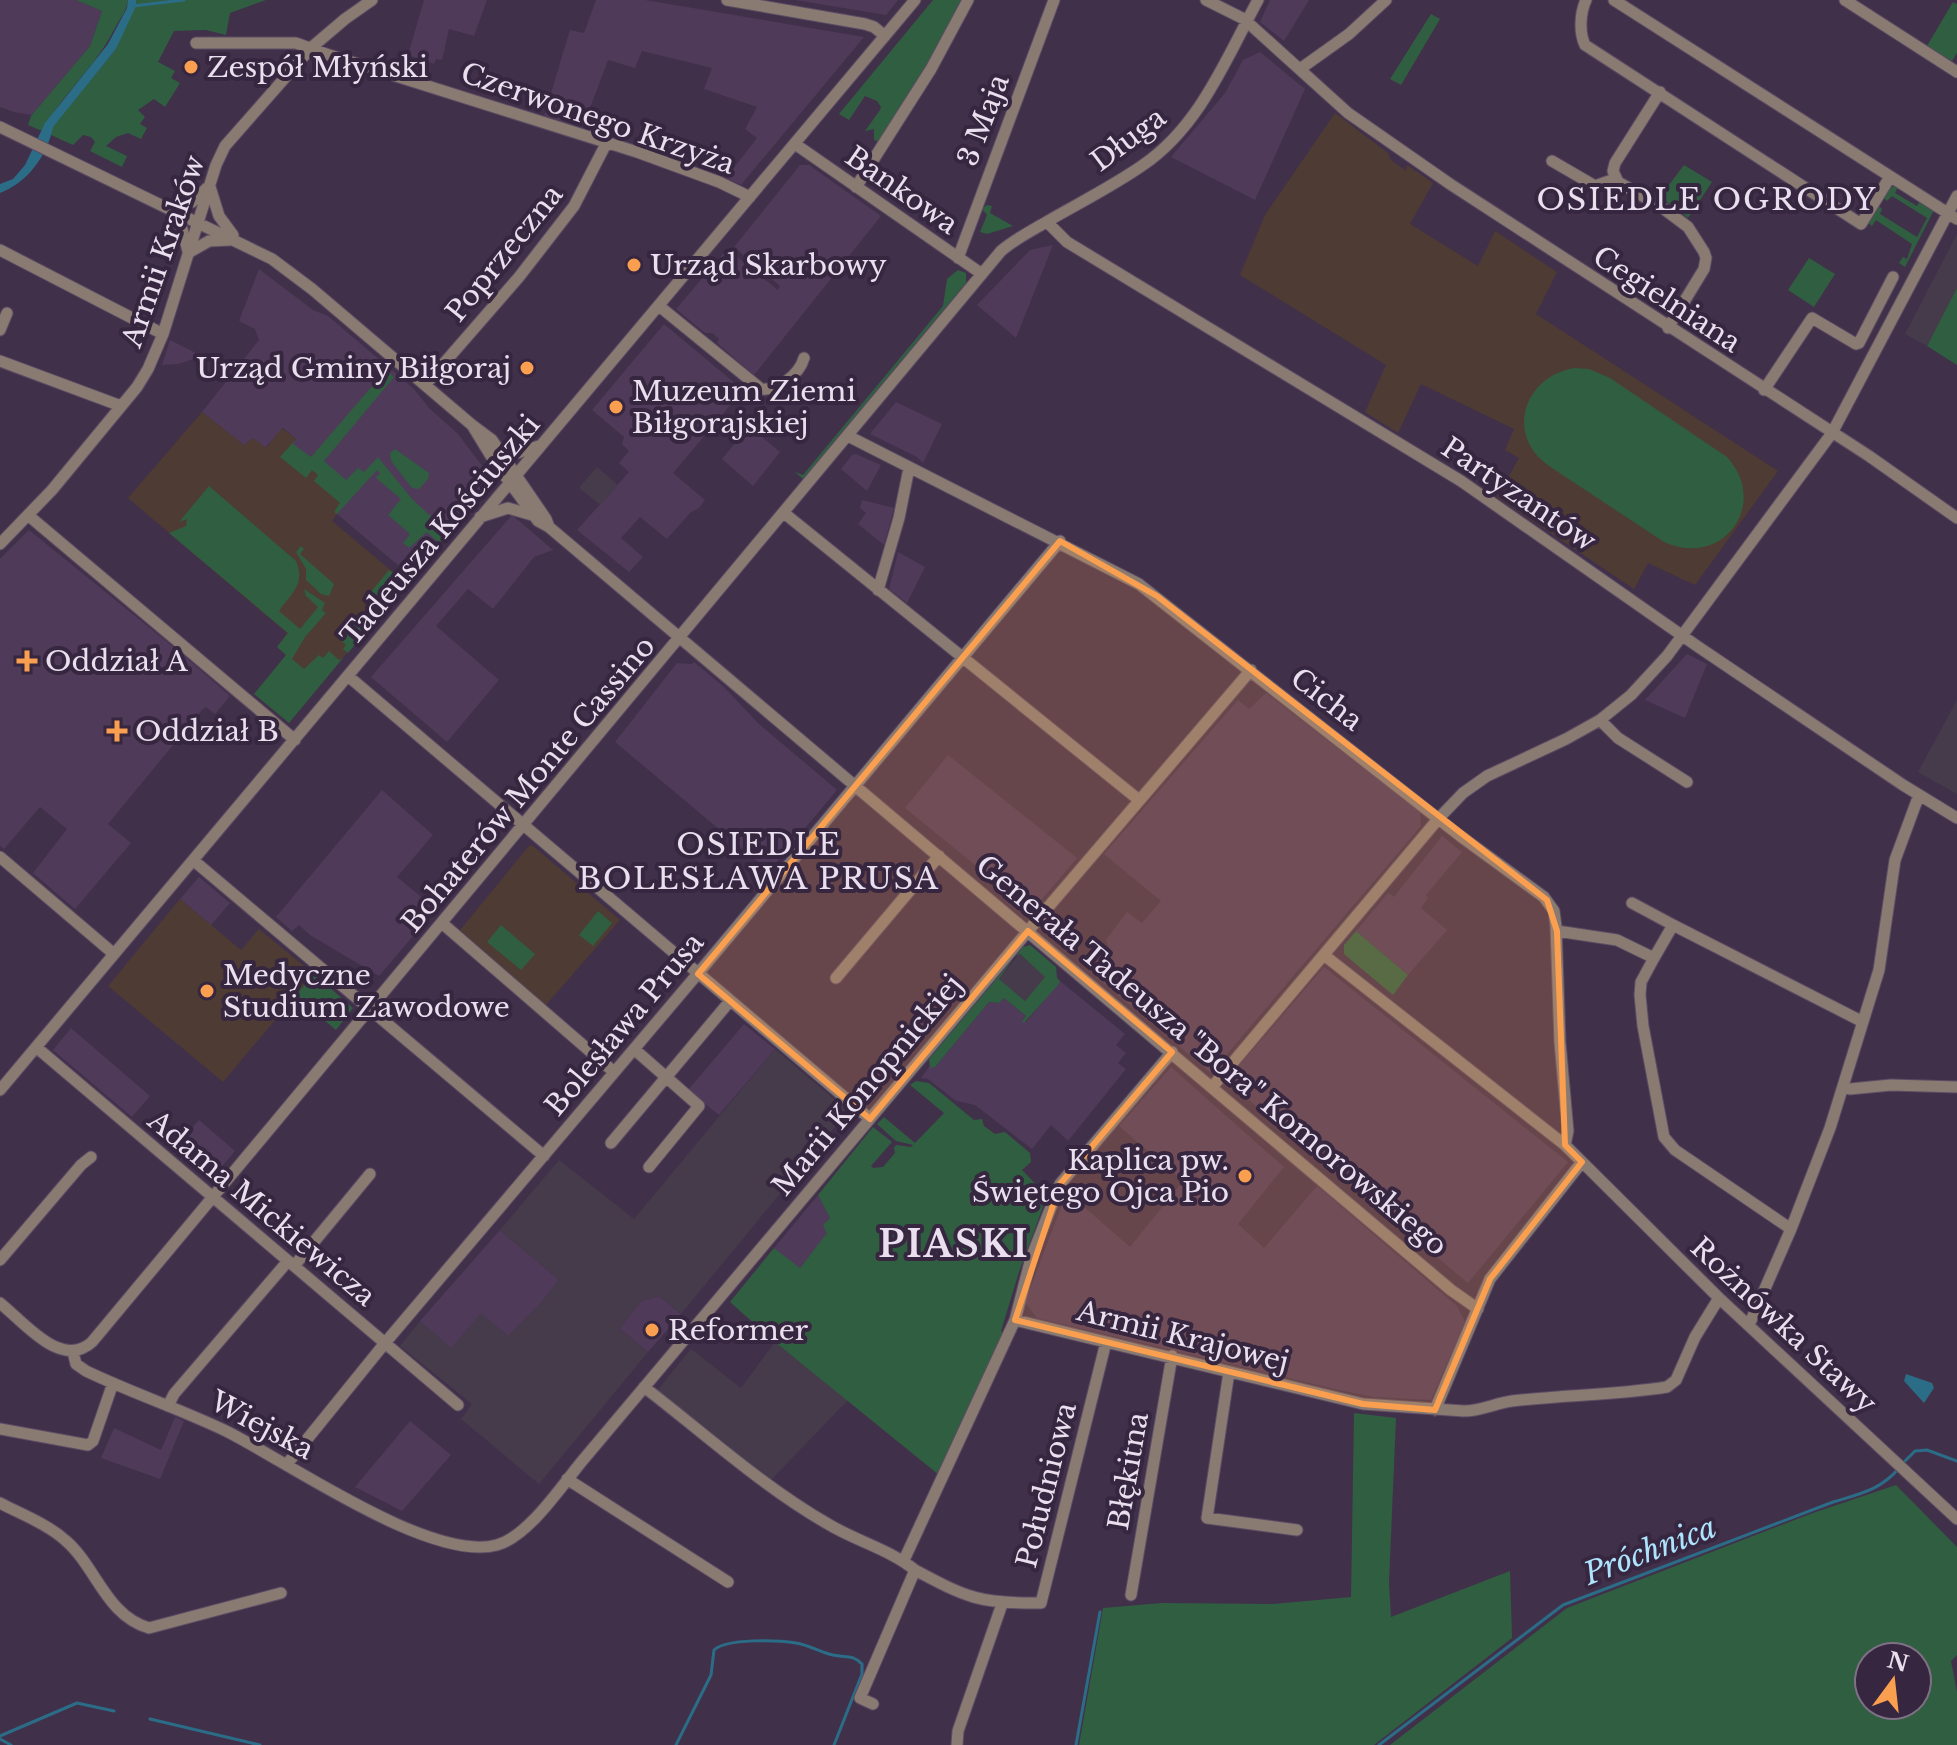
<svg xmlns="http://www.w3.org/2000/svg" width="1957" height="1745" font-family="'Libre Baskerville',serif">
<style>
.built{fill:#4f3a59}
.industrial{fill:#463b4a}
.education{fill:#4e3b33}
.green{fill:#305e41;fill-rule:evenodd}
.water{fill:#2b6c87}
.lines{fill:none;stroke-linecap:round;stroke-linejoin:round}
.stream{stroke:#2b6c87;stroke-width:3}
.minor-casing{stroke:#5c4c64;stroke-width:13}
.minor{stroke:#897a72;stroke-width:11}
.marked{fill:#fa9f4f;fill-opacity:0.2;stroke:#fa9f4f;stroke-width:6;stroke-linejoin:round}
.poi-dot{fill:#fa9f4f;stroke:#37263f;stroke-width:3}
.labels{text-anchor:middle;stroke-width:8;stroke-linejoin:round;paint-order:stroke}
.poi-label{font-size:28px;fill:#e9dfef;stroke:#37263f;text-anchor:start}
.street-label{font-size:28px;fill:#e9dfef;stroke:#37263f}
.neighbourhood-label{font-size:30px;letter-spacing:2px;fill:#e9dfef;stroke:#37263f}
.water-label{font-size:30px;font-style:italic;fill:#aee3fd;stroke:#37263f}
.district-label{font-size:36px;font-weight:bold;letter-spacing:2px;fill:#e9dfef;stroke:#37263f}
</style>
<rect width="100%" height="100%" fill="#41304a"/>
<path class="built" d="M0,0H76L102,11L90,46L32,115L14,112L0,107Z
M424,0H487L474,36L449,29L442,60L436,59L434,64L408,55Z
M596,0H645L864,37L741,185L726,178L757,138L745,129L757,107L704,89L712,68L642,51L635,68L608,60L583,127L544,116L570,30L584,33Z
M795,0H898L886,15Z
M1270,0H1309L1284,41L1260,22Z
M1260,52L1305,89L1255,200L1171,157L1225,93L1243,60Z
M800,165H809L881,216L754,375L717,343L719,339L712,333H705L676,309L727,249L778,290L780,286L734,247Z
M1053,245L1016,338L977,305L1030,250Z
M259,269L313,310L328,316L414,389L429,408L458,434L486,471L485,489L412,577L337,514L352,495L282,456L296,439L283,428L265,448L244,445L202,412L259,340L255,329L239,321Z
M664,324L743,390L673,473L705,500L699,508L691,512L667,539L640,517L621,538L643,557L629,572L577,530L629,472L619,463L629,451L622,444L624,437L592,410Z
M170,340L202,356L178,364L162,365Z
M896,402L942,424L923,463L917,457L870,434Z
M749,426L780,452L753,486L722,459Z
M856,454L881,465L867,491L841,469L852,455Z
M862,500L894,508L884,545L858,524L866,513L860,508Z
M512,515L553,550L534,557L493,609L468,589L436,626L499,680L447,742L371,677Z
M29,530L182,654L230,696L215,714L206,707L202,710L108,824L131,843L75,909L33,873L67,829L40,807L4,849L0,846V559Z
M898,552L925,567L907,603L889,589Z
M1687,654L1707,664L1685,718L1645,700Z
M694,662L723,686L758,723L837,790L769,871L615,742L677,663L692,664Z
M1266,693L1420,812L1421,826L1211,1073L1089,971L1109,948L1106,940L1127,912L1142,923L1161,901L1104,854L1238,700L1249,709Z
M948,755L1077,858L1032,911L905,808Z
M382,790L433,835L397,877L436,909L379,976L310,935L299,925L292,931L276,917Z
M1442,836L1462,852L1426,895L1428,898L1421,908L1447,930L1408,975L1356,931L1388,893L1394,897Z
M199,877L230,903L211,925L180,899Z
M1324,967L1568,1162L1468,1283L1226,1081Z
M1060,981L1125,1034L1116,1045L1126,1053L1118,1063L1126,1069L1068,1141L1051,1125L1032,1149L975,1105L956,1101L928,1079L921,1078L929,1067H935L989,1002L999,1003L1004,998L1026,1016L1022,1021L1026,1022Z
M744,1024L775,1049L719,1115L688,1090Z
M71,1028L150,1096L132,1117L53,1050Z
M1171,1067L1284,1167L1238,1224L1264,1248L1317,1186L1457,1306L1465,1322L1431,1400L1373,1397L1339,1390L1037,1318L1025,1302L1067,1192L1130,1247L1183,1181L1119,1126Z
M199,1120L235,1151L209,1182L172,1150Z
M818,1195L830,1218L828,1233L799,1269L774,1248Z
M500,1230L559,1280L541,1303L508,1336L451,1349L420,1321Z
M659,1296L681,1314L648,1352L620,1329L641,1301Z
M175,1417L184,1421L160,1479L101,1458L114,1428L161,1450Z
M410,1421L451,1455L402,1511L355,1487Z"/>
<path class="industrial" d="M1957,234V289L1927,346L1905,334Z
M597,467L618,485L601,505L579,488Z
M1957,700V794L1918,772Z
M1019,954L1046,976L1025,1001L999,979Z
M775,1049L848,1111L681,1314L659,1296L641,1301L620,1329L648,1352L539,1484L461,1419L472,1404L400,1346L420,1321L451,1348L481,1313L508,1336L541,1303L559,1280L500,1230L559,1160L634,1219Z
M775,1342L848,1400L771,1480L656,1392L691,1349L741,1388Z"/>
<path class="education" d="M1335,113L1388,153L1390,159L1406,171L1407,165L1433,183L1410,224L1478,266L1495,231L1557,272L1536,314L1778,471L1695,585L1648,563L1634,589L1497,497L1519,458L1505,450L1514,429L1421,384L1398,433L1365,412L1386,365L1240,275L1265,215Z
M202,412L244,445L253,438L266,448L282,428L296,439L282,456L315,464L352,494L332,521L406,583L310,697L276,668L286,655L277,647L287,633L128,498Z
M529,846H533L620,920L545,1006L460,930Z
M180,899L241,950L259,929L314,974L223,1082L108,986Z"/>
<path class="green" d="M76,0H128C127,11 120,18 115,28C95,68 62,94 42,131L28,125L31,116L90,46L102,11Z
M136,0H266L230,13L226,35L206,30L174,31L158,62L175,71L171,78L180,83L165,107L154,99L138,110L145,117L140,124L147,128L141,139L128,133L116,137L106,146L127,156L122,167L90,151L95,142L91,137L83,135L73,145L51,135L52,127L116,49Z
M933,0H961L949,23L950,28L947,35L941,37L929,60L931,65L927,72H922L880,142L874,140V129L865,131L880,110L881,107L877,101L865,96L849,120L839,114Z
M1953,2L1957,4V53L1952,61L1927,46Z
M1431,14L1440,19L1401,85L1390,79Z
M1684,165L1712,182L1688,218L1660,197Z
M1893,186L1898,187L1895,193L1917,206L1920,201L1934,210L1905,267L1899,263L1903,257L1907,259L1912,244L1876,220L1872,226L1868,223L1875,208L1880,207L1882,209L1880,214L1917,237L1927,218L1892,196L1887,201L1884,198L1888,190Z
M987,205L992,206L990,213L1013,226L987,234L980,232L987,215L982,209Z
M1809,258L1835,274L1814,307L1788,290Z
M958,270L966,273V283L803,479L795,472L803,475L943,306L947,279Z
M1957,288V365L1927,346Z
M1574,368L1589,369L1610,378L1727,457C1770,504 1723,569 1664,542L1549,466C1505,436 1523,377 1574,368Z
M386,370L394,377L324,461L346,480L358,468L364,472L378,457L412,499L448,532L439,543L427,532L409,548L403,543L410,534L388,515L401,499L376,478L380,473L377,470L337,514L334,512L340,503L314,481L318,475L312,470L306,478L280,457L296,439L293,444L311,457Z
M395,449L429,473L428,479L419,489L412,488L391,461L390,453Z
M209,486L296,561C306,584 291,594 279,611L300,629L318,607L306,596L304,589L325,603L322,610L326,613L305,637L292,659L304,669L319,655L323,658L329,651L339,660L343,658L289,723L254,694L286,655L277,647L288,633L169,533L186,526L187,519L179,522Z
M301,546L304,549L300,554L334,584L329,596L321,594L306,580V569L296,552Z
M389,570L406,583L382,612L379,602L369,594Z
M374,616L377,618L348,653L343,649L346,645L338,638L353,619L364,628Z
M598,911L612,923L593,946L579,935Z
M501,925L535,954L521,970L487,942Z
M1356,931L1408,975L1393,995L1344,954V945Z
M1030,945L1056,967L1057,978L1060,981L1058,985L1024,1023L1022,1021L1026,1016L1004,998L999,1003L989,1002L935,1067L930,1068L929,1059L1014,958L999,979L1025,1001L1045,977L1020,954L1016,956L1023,947Z
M314,974L353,1008L336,1030L295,996Z
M916,1081L929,1083L974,1120L982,1119L984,1126L995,1134L1005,1132L1030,1153L1031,1162L1022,1170L1047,1196L1019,1272L1001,1331L1004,1333L939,1475L775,1342L730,1302L774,1248L800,1268L827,1233L823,1225L830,1218L818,1195L873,1127L892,1142L871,1166L873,1168L883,1167L895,1153L894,1147L897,1145L911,1147L913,1145L896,1141L877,1124L884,1117L915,1143L944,1113L910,1085Z
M1354,1413L1396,1418L1389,1583L1391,1617L1510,1571L1512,1638L1374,1745H1079L1103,1608L1162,1603L1273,1604L1351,1597Z
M1896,1485L1957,1547V1655L1951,1661L1957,1692V1745H1390L1567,1608L1810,1514ZM1869,1657H1917V1705H1869Z"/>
<path class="water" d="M128,0H136V6L116,49L53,127C47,156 28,182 0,193V184L13,179L25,165L45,123L108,44L127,8Z
M1906,1374L1932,1383L1934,1388L1924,1403L1904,1381Z"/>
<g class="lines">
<path class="stream" d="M133,6L184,0
M1904,1462L1915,1451L1927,1450L1957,1461
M150,1719L260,1745
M0,1736L77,1703L114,1711
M0,1739L11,1745
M676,1745L711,1675L714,1650C727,1638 778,1640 796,1643C809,1645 820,1652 833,1655C845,1658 853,1654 862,1664V1674L834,1745
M1076,1745L1100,1612
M1379,1745L1563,1605L1833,1502C1859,1494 1881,1490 1899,1468"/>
<defs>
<path id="minor" d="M727,0L865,24L874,27L885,36
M1206,0L1244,19L1348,113L1450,184L1869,456L1957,518
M1586,0C1580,13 1579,33 1585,45L1861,224L1890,177
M1614,0L1957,219
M1845,0L1957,72
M196,43H296L326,54L637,152L719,182L750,197
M1300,69L1349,34L1386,0
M1660,92L1615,163L1613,171L1618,182L1660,206L1688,227L1704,252L1706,258L1704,269L1668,328
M0,127L272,259L312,289L472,425L492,440L546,519L549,527
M795,144L982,274
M1552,161L1595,186L1615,179
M210,187L219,216L233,235
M856,187L931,69L968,0
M170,206L192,202L207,188
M169,209L182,229L188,251
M1047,222L1067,242L1461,481L1697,646L1903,785L1957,818
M0,250L163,334
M188,253L209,241L231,240
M958,258L1054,0
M659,306L761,389C778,391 799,375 804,358
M0,330L7,313
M0,361L121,406
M425,385L519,277L574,206L607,142
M1764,390L1812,318L1856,344L1859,343L1893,277
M472,425L494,461L538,521L549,527L1451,1290L1478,1309
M848,436L1139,584L1459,835L1544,897L1554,911L1556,926L1560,1042L1568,1131L1565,1145
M502,449L517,453L539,446
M784,513L1139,800
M29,516L295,740
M480,517L508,508L532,515
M0,544L52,490L137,387L148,369L163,334L216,165L225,146L312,47L345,19L372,0
M878,590L899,518L909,468
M348,676L870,1119
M1600,720L1618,738L1687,782
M0,857L114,954
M193,860L544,1156
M1632,903L1673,925
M443,924L614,1072
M1557,931L1617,940L1654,958L1641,982L1640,995L1643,1026L1664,1137L1675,1150L1791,1229
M1324,955L1565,1145L1719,1298L1957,1519
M1654,958L1673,925L1863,1022
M836,978L939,856
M36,1047L458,1405
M634,1049L699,1106L649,1167
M1213,1086L1439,818L1463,793L1487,776L1566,739L1600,720L1631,695L1667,656L1832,433L1957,196
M1843,1087L1850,1089L1891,1085L1957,1087
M0,1090L915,0
M611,1143L730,1001
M0,1260L81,1165L91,1157
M294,1266L370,1174
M0,1303C24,1322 61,1370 92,1342L1001,251C1015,239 1031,231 1048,221C1079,203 1113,186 1143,165C1200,126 1226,59 1258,0
M1015,1320L1031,1258L1060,1184L1172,1052
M1749,1325L1791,1229L1830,1128L1879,970L1895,860L1919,795
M73,1352L76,1364L86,1371C132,1393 180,1409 226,1431C288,1462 431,1563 497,1545C529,1536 562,1485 583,1460L1044,912L1251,670
M1229,1372L1207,1518L1297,1530
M644,1387C704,1433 762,1486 828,1524C856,1541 889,1549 915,1570L860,1698L873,1704
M168,1406L174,1394L288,1261
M1435,1410L1490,1279L1582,1162
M0,1429L88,1445L93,1441L113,1383
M287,1464L385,1343L695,977L1060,541
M567,1479L728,1582
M0,1503C21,1514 47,1524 65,1540C96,1566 106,1616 149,1628L281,1593
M904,1560L1015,1320L1363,1404L1464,1411C1481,1411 1496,1403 1512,1401C1564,1395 1616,1395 1667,1387L1676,1380L1695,1337L1719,1298
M915,1570C967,1598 981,1604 1041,1603L1106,1342
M1131,1595L1172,1356
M957,1745L958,1731L1002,1604"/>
</defs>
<use href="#minor" class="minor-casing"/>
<use href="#minor" class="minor"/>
</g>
<path class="marked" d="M1060,541L1157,596L1547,900L1557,931L1565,1145L1582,1162L1490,1279L1435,1410L1363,1404L1015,1320L1060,1184L1172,1052L1028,931L870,1119L698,974Z"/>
<g class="poi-dot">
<circle cx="191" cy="67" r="8"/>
<circle cx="634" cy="265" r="8"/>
<circle cx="527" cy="368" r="8"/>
<circle cx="616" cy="407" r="8"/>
<path d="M23 649h8v8h8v8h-8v8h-8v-8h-8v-8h8z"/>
<path d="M113 719h8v8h8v8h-8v8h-8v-8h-8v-8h8z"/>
<circle cx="207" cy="991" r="8"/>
<circle cx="1245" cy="1176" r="8"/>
<circle cx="652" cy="1330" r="8"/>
</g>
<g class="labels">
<g class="poi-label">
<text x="207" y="77">Zespół Młyński</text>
<text x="650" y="275">Urząd Skarbowy</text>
<text x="511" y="378" text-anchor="end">Urząd Gminy Biłgoraj</text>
<text x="632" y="401">Muzeum Ziemi<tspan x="632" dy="32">Biłgorajskiej</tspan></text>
<text x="45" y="671">Oddział A</text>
<text x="135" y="741">Oddział B</text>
<text x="223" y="985">Medyczne<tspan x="223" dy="32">Studium Zawodowe</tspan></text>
<text x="1229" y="1170" text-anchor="end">Kaplica pw.<tspan x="1229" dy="32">Świętego Ojca Pio</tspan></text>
<text x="668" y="1340">Reformer</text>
</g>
<g class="street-label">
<text transform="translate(598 118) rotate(19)" y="10">Czerwonego Krzyża</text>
<text transform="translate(983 120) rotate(-69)" y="10">3 Maja</text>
<text transform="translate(1128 139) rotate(-37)" y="10">Długa</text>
<text transform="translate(902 190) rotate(35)" y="10">Bankowa</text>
<text transform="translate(163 251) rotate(-71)" y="10">Armii Kraków</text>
<text transform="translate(504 253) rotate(-51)" y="10">Poprzeczna</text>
<text transform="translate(1667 299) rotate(33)" y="10">Cegielniana</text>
<text transform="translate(1519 494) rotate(34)" y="10">Partyzantów</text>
<text transform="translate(440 530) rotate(-50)" y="10">Tadeusza Kościuszki</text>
<text transform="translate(1327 699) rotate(38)" y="10">Cicha</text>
<text transform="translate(528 784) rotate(-50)" y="10">Bohaterów Monte Cassino</text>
<text transform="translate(624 1024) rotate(-50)" y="10">Bolesława Prusa</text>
<text transform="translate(1212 1055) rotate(40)" y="10">Generała Tadeusza "Bora" Komorowskiego</text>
<text transform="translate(867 1085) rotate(-50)" y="10">Marii Konopnickiej</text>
<text transform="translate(262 1208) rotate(40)" y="10">Adama Mickiewicza</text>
<text transform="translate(1784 1325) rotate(43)" y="10">Rożnówka Stawy</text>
<text transform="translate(1183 1336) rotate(14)" y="10">Armii Krajowej</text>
<text transform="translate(262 1425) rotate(28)" y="10">Wiejska</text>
<text transform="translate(1128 1471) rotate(-80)" y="10">Błękitna</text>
<text transform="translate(1046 1485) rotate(-76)" y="10">Południowa</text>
</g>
<g class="neighbourhood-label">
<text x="1707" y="210">OSIEDLE OGRODY</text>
<text x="759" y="855">OSIEDLE<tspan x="759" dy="34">BOLESŁAWA PRUSA</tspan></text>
</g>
<g class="water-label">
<text transform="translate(1650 1551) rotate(-21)" y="10">Próchnica</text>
</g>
<g class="district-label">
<text x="954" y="1257">PIASKI</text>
</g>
</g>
<g transform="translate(1893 1681) rotate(15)"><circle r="38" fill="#37263f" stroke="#7e7085" stroke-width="2"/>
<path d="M0-6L14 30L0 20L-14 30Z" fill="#fa9f4f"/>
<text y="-12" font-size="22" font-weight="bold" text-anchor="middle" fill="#e9dfef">N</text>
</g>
</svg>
